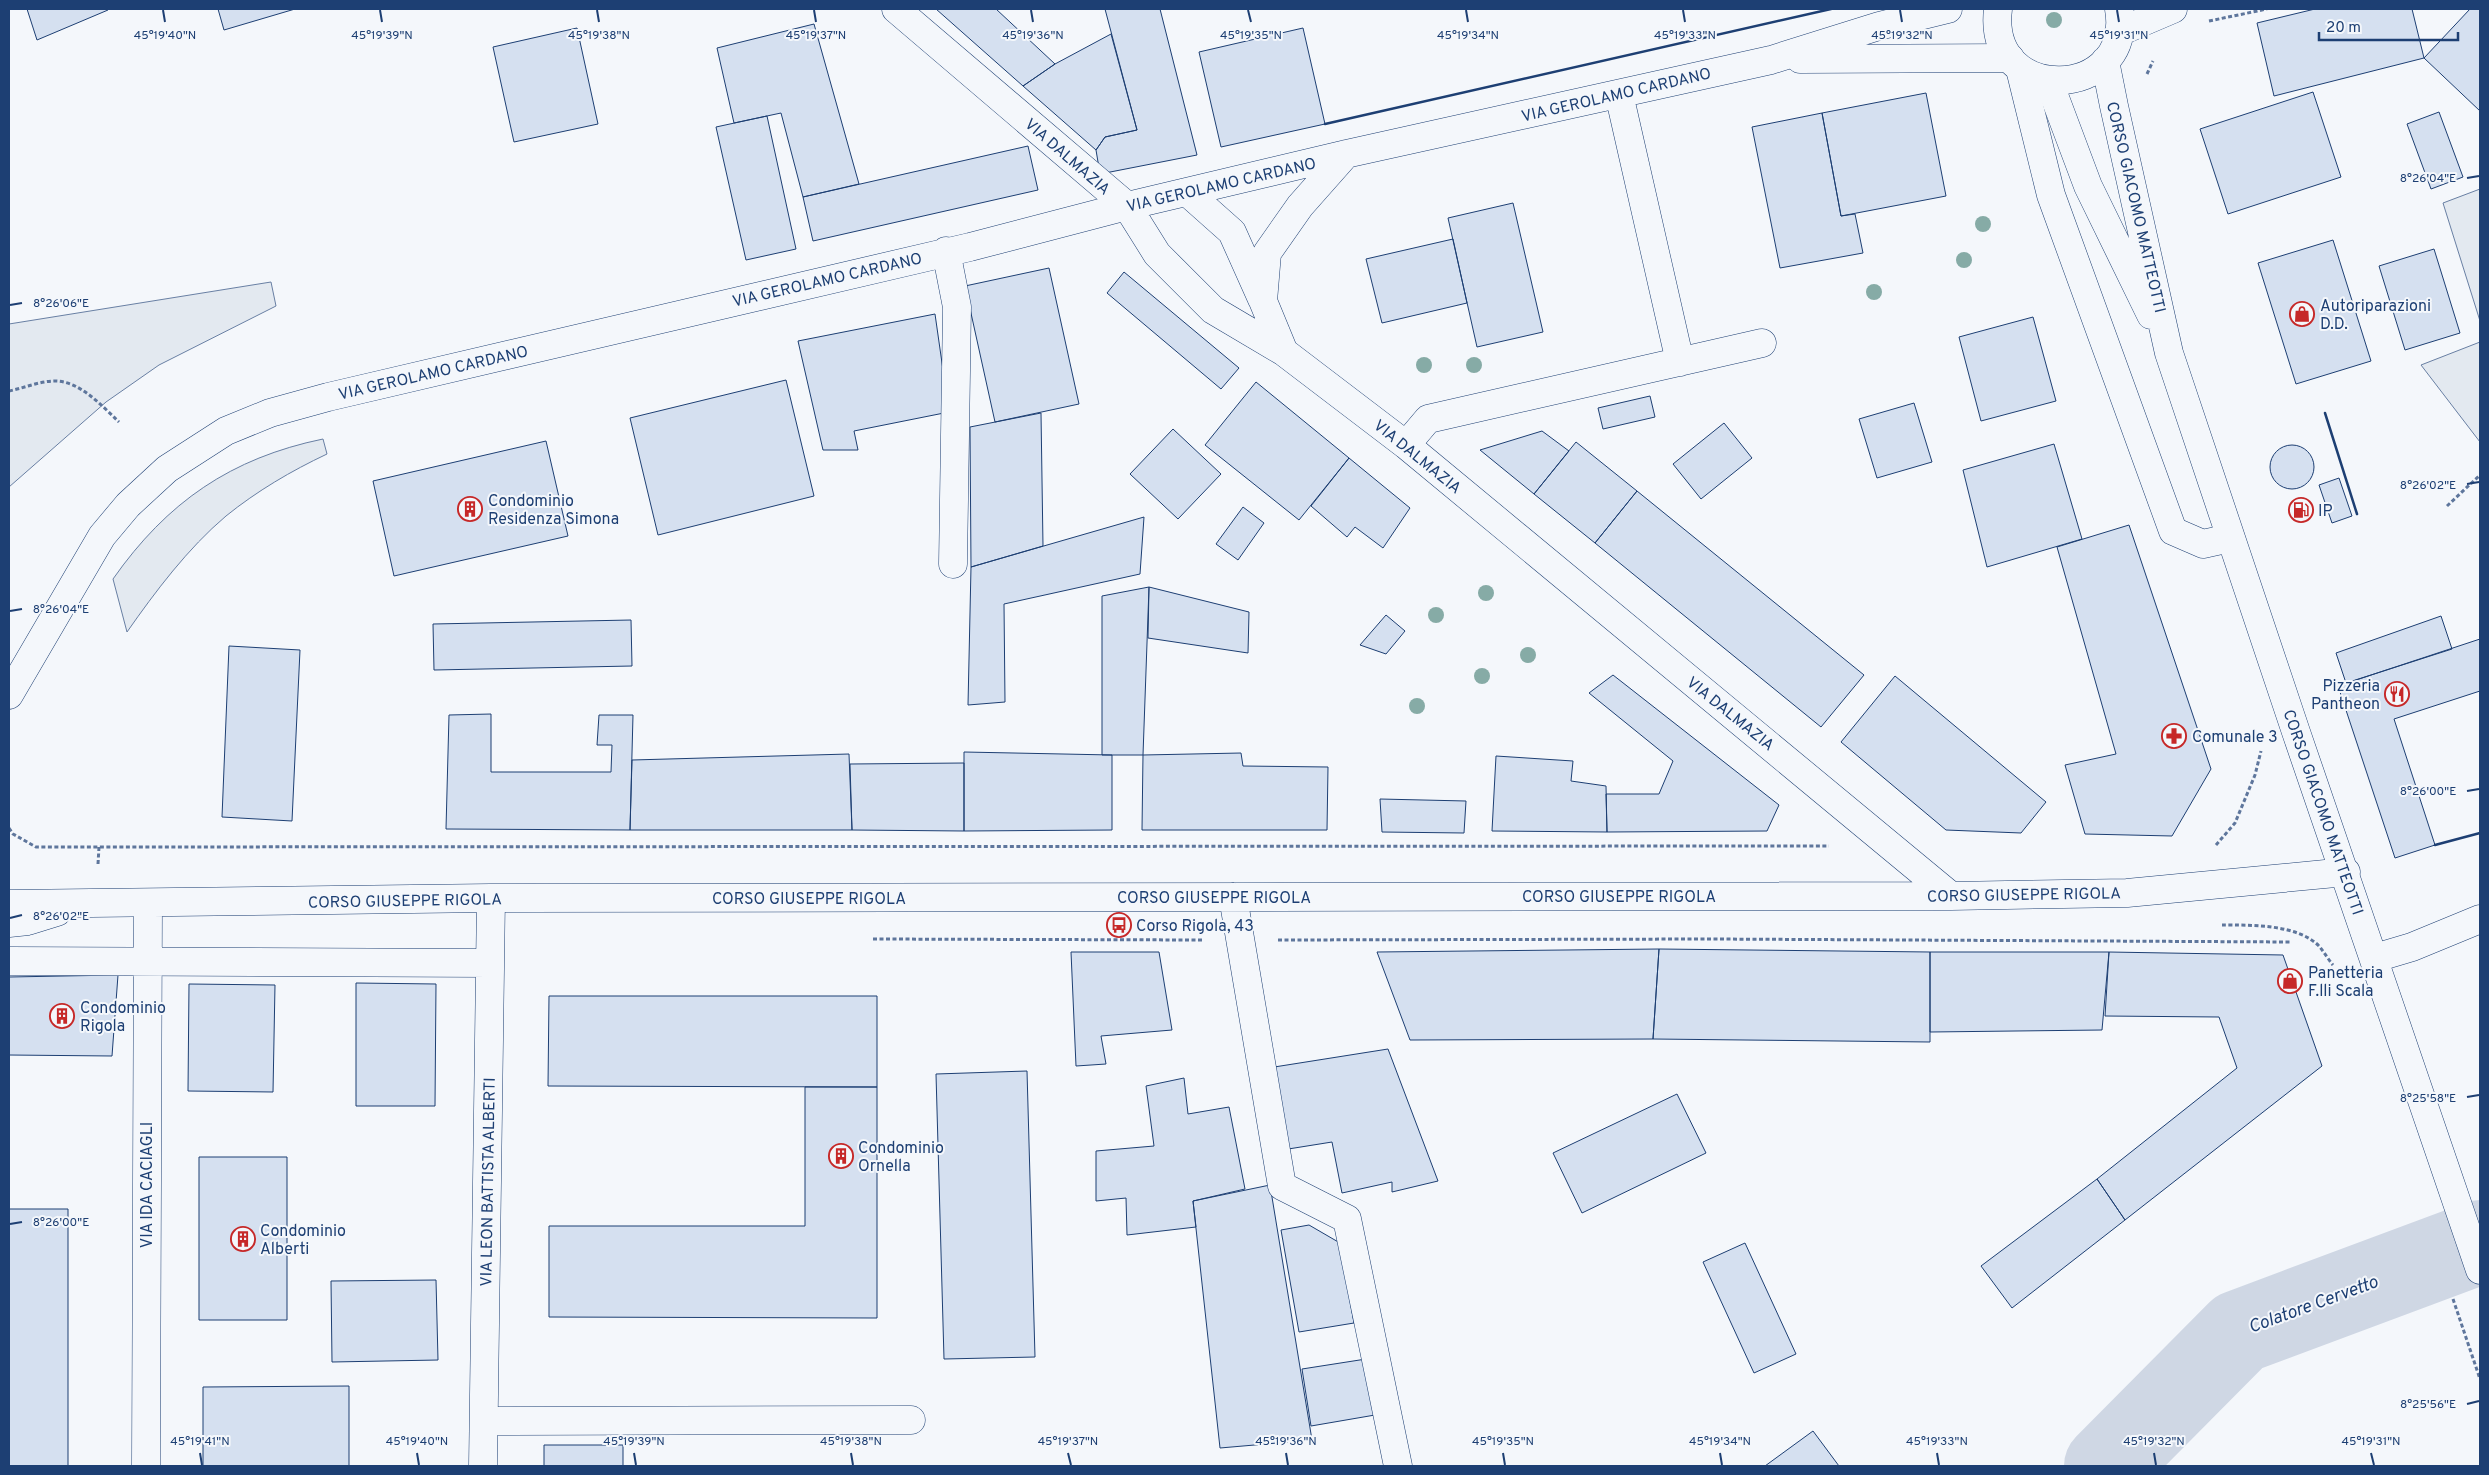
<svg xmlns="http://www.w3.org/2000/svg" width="2489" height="1475" font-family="Overpass,sans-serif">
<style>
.green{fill:#e3e9f0;stroke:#687fa3}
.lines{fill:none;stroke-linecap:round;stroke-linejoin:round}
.river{stroke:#cfd7e4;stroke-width:84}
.building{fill:#d5e0f0;stroke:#1d3f73}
.minor-casing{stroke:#1d3f73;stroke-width:29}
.major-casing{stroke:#1d3f73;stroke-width:29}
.path{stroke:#5e769c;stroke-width:3;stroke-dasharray:4 2.5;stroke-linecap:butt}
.minor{stroke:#f4f7fb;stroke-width:28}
.major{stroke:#f4f7fb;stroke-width:28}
.wall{stroke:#1d3f73;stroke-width:2.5}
.tree{fill:#86aba6}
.ticks{fill:none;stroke:#1d3f73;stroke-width:2}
.labels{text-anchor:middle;stroke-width:4;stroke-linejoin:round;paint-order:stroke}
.street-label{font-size:16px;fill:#1d3f73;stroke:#f4f7fb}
.poi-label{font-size:16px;fill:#1d3f73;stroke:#f4f7fb;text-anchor:start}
.water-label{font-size:18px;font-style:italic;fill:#1d3f73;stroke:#f4f7fb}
.ticks-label{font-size:12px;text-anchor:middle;fill:#1d3f73;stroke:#f4f7fb;stroke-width:4;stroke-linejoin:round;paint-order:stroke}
</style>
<rect width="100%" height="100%" fill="#f4f7fb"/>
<path class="green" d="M2480,189V321L2443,203Z
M271,282L276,306L159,365L106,402L9,487V324Z
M2480,342V442L2421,365Z
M323,439L327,454C291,471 257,491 226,516C188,548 155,592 127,632L113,579C167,502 231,458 323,439Z"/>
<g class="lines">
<path class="river" d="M2106,1466L2239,1332L2480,1242"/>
</g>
<path class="building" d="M27,9H108V10L37,40Z
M218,9H295L224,30Z
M936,9H996L1055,64L1023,86Z
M1105,9H1160L1197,155L1100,174L1096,150L1105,137L1137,130Z
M2315,9H2412L2424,58L2274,96L2257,23Z
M2470,9H2480V111L2424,58Z
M814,24L859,184L803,197L781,113L734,123L717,48Z
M577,28L598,124L514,142L493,47Z
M1303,28L1325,124L1221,147L1199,52Z
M1111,34L1137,130L1105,137L1096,150L1023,86L1055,64Z
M2313,92L2341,177L2228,214L2200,129Z
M1926,93L1946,196L1841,216L1822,113Z
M2439,112L2463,177L2431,189L2407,124Z
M1822,113L1841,216L1855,214L1863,253L1780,268L1752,127Z
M767,116L796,249L746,260L716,127Z
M1028,146L1038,190L813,241L803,197Z
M1513,203L1543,332L1477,347L1448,218Z
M1453,239L1467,303L1382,323L1366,259Z
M2333,240L2371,361L2296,384L2258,263Z
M2434,249L2460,333L2405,350L2379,266Z
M1049,268L1079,404L995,422L965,286Z
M1124,272L1239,368L1221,389L1107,293Z
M935,314L949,412L854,431L858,450H823L798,341Z
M2033,317L2056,401L1981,421L1959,337Z
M786,380L814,496L658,535L630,418Z
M1256,382L1349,458L1299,520L1205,445Z
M1650,396L1655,417L1603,429L1598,408Z
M1914,403L1932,462L1877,478L1859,419Z
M1041,413L1043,546L971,567L970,427Z
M1724,423L1752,458L1701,499L1673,464Z
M1173,429L1221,474L1178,519L1130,474Z
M1542,431L1569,451L1534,494L1480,450Z
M546,441L568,536L394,576L373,481Z
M1576,442L1637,491L1595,543L1534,494Z
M2054,444L2082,539L1987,567L1963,470Z
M2270 467a22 22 0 1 1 44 0a22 22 0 1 1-44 0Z
M1349,458L1410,508L1383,548L1355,527L1347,537L1311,506Z
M2339,478L2352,516L2332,523L2319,485Z
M1637,491L1864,675L1821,727L1595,543Z
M1243,507L1264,523L1238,560L1216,544Z
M1144,517L1140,574L1004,604L1005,702L968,705L971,567Z
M2129,525L2211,769L2172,836L2085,834L2065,765L2116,754L2057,547Z
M1149,587L1249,612L1248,653L1148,638Z
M1149,587L1143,755H1102V596Z
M1386,615L1405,631L1386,654L1360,645Z
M2441,616L2452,649L2346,683L2336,653Z
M631,620L632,666L434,670L433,624Z
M2480,639V691L2394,719L2435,845L2395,858L2338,686Z
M229,646L300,650L292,821L222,817Z
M1613,675L1779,805L1767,831L1607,832L1606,794H1659L1673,761L1589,693Z
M1895,676L2046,802L2021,833L1946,830L1841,742Z
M491,714V772H611L612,745H597L599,715H633L630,830L446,829L449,715Z
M964,752L1112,755V830L964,831Z
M1241,753L1243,766L1328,767L1327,830H1142L1143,755Z
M849,754L852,830H630L632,760Z
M1496,756L1573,761L1571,781L1606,786L1607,832L1492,831Z
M964,763V831L852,830L850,764Z
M1380,799L1466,801L1464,833L1382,832Z
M1659,949L1653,1039L1410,1040L1377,952Z
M1659,949L1930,952V1042L1653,1039Z
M1071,952H1159L1172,1030L1101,1036L1106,1064L1076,1066Z
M1930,952H2109L2102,1030L1930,1032Z
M2109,952L2283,955L2322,1066L2125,1220L2097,1179L2237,1068L2219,1017L2105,1016Z
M118,975L112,1056L9,1055V977Z
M356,983L436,984L435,1106H356Z
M189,984L275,985L273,1092L188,1091Z
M549,996H877V1087L548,1086Z
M1388,1049L1438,1181L1392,1192V1182L1342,1193L1332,1142L1282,1150L1268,1068Z
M1027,1071L1035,1357L944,1359L936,1074Z
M1184,1078L1188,1114L1229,1107L1245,1189L1193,1201L1196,1227L1127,1235L1126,1198L1096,1201V1151L1154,1146L1146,1086Z
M805,1087H877V1318L549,1317V1226H805Z
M1677,1094L1706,1153L1582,1213L1553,1153Z
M199,1157H287V1320H199Z
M2097,1179L2125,1220L2012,1308L1981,1266Z
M1270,1185L1312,1440L1220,1448L1193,1201Z
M9,1209H68V1466H9Z
M1309,1225L1340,1243L1354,1323L1299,1332L1281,1230Z
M1745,1243L1796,1354L1754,1373L1703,1262Z
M436,1280L438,1360L332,1362L331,1281Z
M1366,1359L1375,1415L1311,1426L1302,1369Z
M349,1386V1466H203V1387Z
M1813,1431L1839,1466H1765Z
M544,1445H623V1466H544Z"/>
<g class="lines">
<defs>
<path id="minor" d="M896,9L1127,206L1157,254L1213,310L1284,352L1406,445L1951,896
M1800,59L2010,58
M2020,69L2051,195L2173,531L2203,544L2230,538
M1619,94L1680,362
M1187,192L1232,232L1262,299
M946,251L957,307L953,564
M1284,352L1263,301L1267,253L1300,206L1346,154
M1406,445L1428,419L1762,343
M9,695L102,536L128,505L167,469L226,431L270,413L328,397L970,247L1127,206L1346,154L1771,60L1879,26L1948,9
M1233,897L1282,1186L1347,1219L1398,1466
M9,904L491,898L1951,896L2127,893L2346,872
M9,923L28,921L57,912
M2375,958L2412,947L2480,919
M9,961L490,963
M484,1421L911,1420
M146,1466L148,903
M483,1466L491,898"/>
<path id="major" d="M1998,9C1986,107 2135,101 2119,9
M2119,32L2173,9
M2105,61L2114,106L2169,353L2296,732L2480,1270
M2049,82L2088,186L2151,315"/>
</defs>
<use href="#minor" class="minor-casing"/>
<use href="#major" class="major-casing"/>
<path class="path" d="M2209,21L2267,9
M2147,74L2153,61
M9,391C24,388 40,381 55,381C80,381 102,406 119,422
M2447,506L2480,475
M9,828L13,834L36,847L1829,846
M2216,845L2235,823L2255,775L2261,751
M98,864L99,847
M2222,925C2251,925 2297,924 2319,946C2324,952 2328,959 2333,965
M873,939L1202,940
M1278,940L1711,939L2292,942
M2453,1299L2480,1379"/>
<use href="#minor" class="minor"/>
<use href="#major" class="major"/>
<path class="wall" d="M1325,124L1831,9
M2325,413L2357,514
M2435,845L2480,833"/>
</g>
<g class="tree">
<circle cx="2054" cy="20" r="8"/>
<circle cx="1983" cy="224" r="8"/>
<circle cx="1964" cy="260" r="8"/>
<circle cx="1874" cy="292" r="8"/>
<circle cx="1424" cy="365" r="8"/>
<circle cx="1474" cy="365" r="8"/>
<circle cx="1486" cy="593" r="8"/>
<circle cx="1436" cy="615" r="8"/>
<circle cx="1528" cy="655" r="8"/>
<circle cx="1482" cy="676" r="8"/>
<circle cx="1417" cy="706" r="8"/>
</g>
<path class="ticks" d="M163,10L165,22M380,10L382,22M597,10L599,22M814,10L816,22M1031,10L1033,22M1248,10L1251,22M1466,10L1468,22M1683,10L1685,22M1900,10L1902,22M2117,10L2119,22M2467,178L2479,176M10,305L22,303M2467,484L2479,482M10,611L22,609M2467,791L2479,789M10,918L22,915M2467,1097L2479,1095M10,1224L22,1222M2467,1404L2479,1401M200,1453L202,1465M417,1453L419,1465M634,1453L636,1465M851,1453L853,1465M1068,1453L1071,1465M1286,1453L1288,1465M1503,1453L1505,1465M1720,1453L1722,1465M1937,1453L1939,1465M2154,1453L2156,1465M2371,1453L2374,1465"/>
<defs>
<symbol id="shop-ring" viewBox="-11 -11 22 22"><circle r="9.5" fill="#f4f7fb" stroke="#c62828" stroke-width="1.5"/><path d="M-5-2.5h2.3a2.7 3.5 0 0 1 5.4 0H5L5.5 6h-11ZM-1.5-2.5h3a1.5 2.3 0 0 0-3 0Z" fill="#c62828"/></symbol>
<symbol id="building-ring" viewBox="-11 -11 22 22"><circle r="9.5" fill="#f4f7fb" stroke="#c62828" stroke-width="1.5"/><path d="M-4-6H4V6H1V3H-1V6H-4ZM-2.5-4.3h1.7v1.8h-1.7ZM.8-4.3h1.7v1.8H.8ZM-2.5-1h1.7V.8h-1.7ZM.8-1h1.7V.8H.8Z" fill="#c62828"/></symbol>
<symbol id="fuel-ring" viewBox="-11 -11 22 22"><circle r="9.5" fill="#f4f7fb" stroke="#c62828" stroke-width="1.5"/><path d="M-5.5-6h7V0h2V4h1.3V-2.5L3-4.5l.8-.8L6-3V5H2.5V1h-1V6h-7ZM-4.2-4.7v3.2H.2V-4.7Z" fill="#c62828"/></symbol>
<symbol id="restaurant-ring" viewBox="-11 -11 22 22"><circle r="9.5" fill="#f4f7fb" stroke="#c62828" stroke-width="1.5"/><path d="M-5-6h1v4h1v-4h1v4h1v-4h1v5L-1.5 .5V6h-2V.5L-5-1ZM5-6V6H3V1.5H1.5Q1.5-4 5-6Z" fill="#c62828"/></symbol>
<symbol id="pharmacy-ring" viewBox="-11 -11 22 22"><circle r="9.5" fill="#f4f7fb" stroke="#c62828" stroke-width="1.5"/><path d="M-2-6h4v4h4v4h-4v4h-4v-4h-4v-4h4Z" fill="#c62828"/></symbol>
<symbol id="bus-ring" viewBox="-11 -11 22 22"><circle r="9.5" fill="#f4f7fb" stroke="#c62828" stroke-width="1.5"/><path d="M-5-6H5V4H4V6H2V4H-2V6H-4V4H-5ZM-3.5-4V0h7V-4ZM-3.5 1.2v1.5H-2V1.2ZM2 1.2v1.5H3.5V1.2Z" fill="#c62828"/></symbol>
</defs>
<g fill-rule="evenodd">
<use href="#shop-ring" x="2288" y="300" width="28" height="28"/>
<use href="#building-ring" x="456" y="495" width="28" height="28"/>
<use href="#fuel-ring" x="2287" y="496" width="28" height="28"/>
<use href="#restaurant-ring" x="2383" y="680" width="28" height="28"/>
<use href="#pharmacy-ring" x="2160" y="722" width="28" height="28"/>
<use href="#bus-ring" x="1105" y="911" width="28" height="28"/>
<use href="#shop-ring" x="2276" y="967" width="28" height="28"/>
<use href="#building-ring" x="48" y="1002" width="28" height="28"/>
<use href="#building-ring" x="827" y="1142" width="28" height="28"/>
<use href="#building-ring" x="229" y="1225" width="28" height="28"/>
</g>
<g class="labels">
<g class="street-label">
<text transform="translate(1616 94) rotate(-13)" y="6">VIA GEROLAMO CARDANO</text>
<text transform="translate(1068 156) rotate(41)" y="6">VIA DALMAZIA</text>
<text transform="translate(1221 184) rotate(-13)" y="6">VIA GEROLAMO CARDANO</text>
<text transform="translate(2137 207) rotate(77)" y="6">CORSO GIACOMO MATTEOTTI</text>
<text transform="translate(827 279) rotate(-13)" y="6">VIA GEROLAMO CARDANO</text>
<text transform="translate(433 372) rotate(-13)" y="6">VIA GEROLAMO CARDANO</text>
<text transform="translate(1418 456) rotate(39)" y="6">VIA DALMAZIA</text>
<text transform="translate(1731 713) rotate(39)" y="6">VIA DALMAZIA</text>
<text transform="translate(2324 812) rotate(71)" y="6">CORSO GIACOMO MATTEOTTI</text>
<text transform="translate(2024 894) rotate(-1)" y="6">CORSO GIUSEPPE RIGOLA</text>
<text x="1619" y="902">CORSO GIUSEPPE RIGOLA</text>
<text x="1214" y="903">CORSO GIUSEPPE RIGOLA</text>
<text x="809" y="904">CORSO GIUSEPPE RIGOLA</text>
<text transform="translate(405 900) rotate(-1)" y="6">CORSO GIUSEPPE RIGOLA</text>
<text transform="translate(487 1182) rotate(-89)" y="6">VIA LEON BATTISTA ALBERTI</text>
<text transform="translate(146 1185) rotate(-90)" y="6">VIA IDA CACIAGLI</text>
</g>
<g class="poi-label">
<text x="2320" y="311">Autoriparazioni<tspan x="2320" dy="18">D.D.</tspan></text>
<text x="488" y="506">Condominio<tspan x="488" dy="18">Residenza Simona</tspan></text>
<text x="2318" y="516">IP</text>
<text x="2380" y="691" text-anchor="end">Pizzeria<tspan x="2380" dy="18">Pantheon</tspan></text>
<text x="2192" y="742">Comunale 3</text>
<text x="1136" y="931">Corso Rigola, 43</text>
<text x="2308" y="978">Panetteria<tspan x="2308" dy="18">F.lli Scala</tspan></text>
<text x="80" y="1013">Condominio<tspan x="80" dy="18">Rigola</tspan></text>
<text x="858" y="1153">Condominio<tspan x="858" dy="18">Ornella</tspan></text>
<text x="260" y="1236">Condominio<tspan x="260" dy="18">Alberti</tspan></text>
</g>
<g class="water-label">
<text transform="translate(2313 1304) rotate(-20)" y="6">Colatore Cervetto</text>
</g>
</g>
<g class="ticks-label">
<text x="165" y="39">45°19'40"N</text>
<text x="382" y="39">45°19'39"N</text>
<text x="599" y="39">45°19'38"N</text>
<text x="816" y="39">45°19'37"N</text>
<text x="1033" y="39">45°19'36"N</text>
<text x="1251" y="39">45°19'35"N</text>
<text x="1468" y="39">45°19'34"N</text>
<text x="1685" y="39">45°19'33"N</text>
<text x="1902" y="39">45°19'32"N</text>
<text x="2119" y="39">45°19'31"N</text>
<text x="2428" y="182">8°26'04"E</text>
<text x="61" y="307">8°26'06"E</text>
<text x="2428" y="489">8°26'02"E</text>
<text x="61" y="613">8°26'04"E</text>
<text x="2428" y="795">8°26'00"E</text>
<text x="61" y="920">8°26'02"E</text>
<text x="2428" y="1102">8°25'58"E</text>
<text x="61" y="1226">8°26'00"E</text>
<text x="2428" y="1408">8°25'56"E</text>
<text x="200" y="1445">45°19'41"N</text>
<text x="417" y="1445">45°19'40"N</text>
<text x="634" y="1445">45°19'39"N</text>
<text x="851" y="1445">45°19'38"N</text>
<text x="1068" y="1445">45°19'37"N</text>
<text x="1286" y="1445">45°19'36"N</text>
<text x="1503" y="1445">45°19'35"N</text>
<text x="1720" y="1445">45°19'34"N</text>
<text x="1937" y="1445">45°19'33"N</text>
<text x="2154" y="1445">45°19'32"N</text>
<text x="2371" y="1445">45°19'31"N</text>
</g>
<rect width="2489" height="1475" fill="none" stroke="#1d3f73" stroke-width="20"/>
<path d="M2319 32v8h139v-8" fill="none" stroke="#1d3f73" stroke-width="2.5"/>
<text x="2326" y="32" font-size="15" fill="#1d3f73" stroke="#f4f7fb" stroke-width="4" paint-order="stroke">20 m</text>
</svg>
